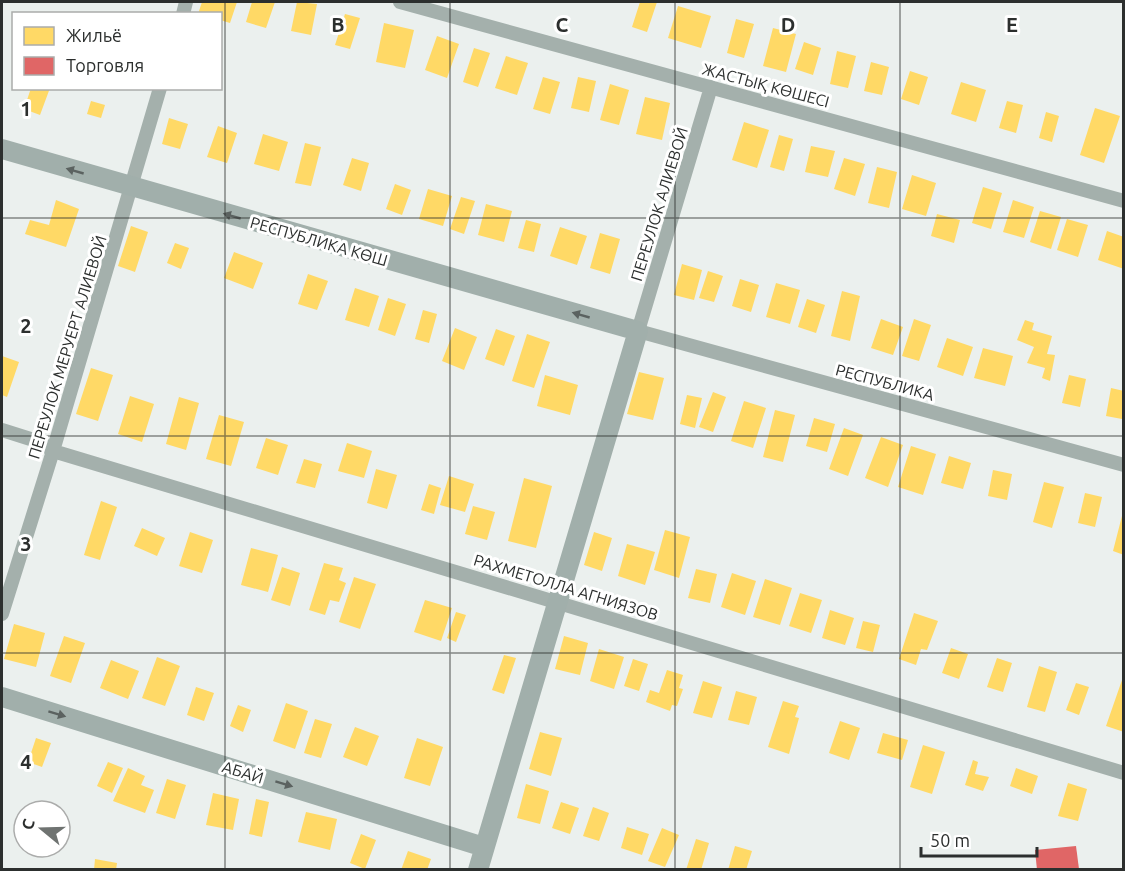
<svg xmlns="http://www.w3.org/2000/svg" width="1125" height="871" font-family="Ubuntu,sans-serif">
<style>
.homes{fill:#ffd966}
.shops{fill:#e06666}
.lines{fill:none;stroke-linecap:round;stroke-linejoin:round}
.minor{stroke:#a4b0ac;stroke-width:14}
.secondary{stroke:#a1afab;stroke-width:20}
.oneway{fill:#5b6260}
.grid{fill:none;stroke:#2c2f2e;stroke-width:1.5;stroke-opacity:0.55}
.labels{text-anchor:middle;stroke-width:6;stroke-linejoin:round;paint-order:stroke}
.street-label{font-size:16px;fill:#2c2f2e;stroke:#fff}
.grid-label{font-size:20px;text-anchor:middle;font-weight:bold;fill:#2c2f2e;stroke:#fff;stroke-width:6;stroke-linejoin:round;paint-order:stroke}
</style>
<rect width="100%" height="100%" fill="#ebf0ee"/>
<path class="homes" d="M202,2H237L230,23L220,20V14H198Z
M252,2H275L266,28L246,22Z
M297,2L317,4L311,35L291,31Z
M640,2H657L647,32L632,27Z
M678,6L711,16L701,48L668,38Z
M345,14L360,18L350,49L335,45Z
M736,19L754,24L744,58L727,53Z
M384,23L414,30L405,68L376,62Z
M773,28L796,34L786,72L763,66Z
M437,36L459,44L447,78L425,70Z
M804,42L821,48L813,75L795,69Z
M474,48L490,53L478,87L463,82Z
M837,51L856,56L848,88L830,84Z
M506,56L528,63L517,95L495,88Z
M871,62L889,67L882,95L864,91Z
M910,71L928,77L919,105L901,99Z
M543,77L560,82L550,114L533,109Z
M578,77L596,81L589,112L571,108Z
M961,82L986,90L976,122L951,114Z
M610,84L629,90L619,125L600,120Z
M31,88H50L40,115L24,109Z
M645,97L670,103L662,140L636,134Z
M91,101L105,105L101,118L87,114Z
M1007,101L1023,105L1016,133L999,128Z
M1095,108L1120,116L1104,163L1080,155Z
M1046,112L1059,116L1052,142L1039,138Z
M169,118L188,124L180,149L162,144Z
M744,122L769,130L757,168L732,160Z
M218,126L237,133L227,163L207,157Z
M263,134L288,142L279,171L254,164Z
M779,135L793,139L784,171L770,167Z
M305,143L321,147L311,186L295,183Z
M811,146L835,151L828,177L805,172Z
M352,158L369,163L361,191L343,185Z
M844,158L865,164L855,196L834,189Z
M877,167L897,172L889,208L868,203Z
M912,175L936,183L926,216L902,209Z
M395,184L411,190L402,215L386,209Z
M983,187L1002,193L991,229L972,223Z
M428,189L452,196L443,226L419,219Z
M461,197L475,201L464,234L450,229Z
M56,200L79,209L66,247L25,234L30,220L49,225Z
M1013,200L1034,207L1024,238L1003,232Z
M486,204L512,211L504,242L478,235Z
M1040,211L1061,217L1051,249L1030,242Z
M937,214L960,220L954,243L931,236Z
M1067,219L1088,225L1078,257L1057,250Z
M526,220L541,224L534,252L518,248Z
M131,226L148,232L135,272L118,266Z
M560,227L587,236L577,265L550,256Z
M1107,231L1124,237V269L1098,260Z
M600,233L620,239L610,274L590,268Z
M175,243L189,248L181,269L167,263Z
M234,252L263,263L253,289L224,278Z
M682,264L702,270L694,300L674,295Z
M708,271L723,276L714,302L699,298Z
M308,274L328,281L317,310L298,304Z
M740,279L759,285L751,312L732,306Z
M776,283L800,290L790,324L766,317Z
M355,288L379,296L369,327L345,320Z
M842,291L860,296L850,341L831,336Z
M388,298L406,304L395,336L378,330Z
M807,299L825,305L816,333L798,327Z
M423,310L437,314L429,343L415,339Z
M881,319L903,327L893,355L871,348Z
M914,319L931,325L919,361L902,356Z
M1025,320L1034,323L1032,330L1052,336L1047,354L1055,355L1050,381L1042,378L1045,368L1027,363L1034,347L1017,340Z
M455,328L477,337L464,370L442,361Z
M496,329L515,336L504,366L485,359Z
M527,334L550,342L534,388L512,381Z
M947,338L973,347L963,376L937,367Z
M983,348L1013,356L1005,386L974,378Z
M2,356L19,362L7,397L2,395Z
M91,368L113,375L98,421L76,414Z
M639,372L664,378L653,420L627,414Z
M545,375L578,385L570,415L537,406Z
M1069,375L1086,379L1080,407L1062,403Z
M1111,388L1124,391L1122,419L1106,416Z
M713,392L726,397L713,432L699,427Z
M687,395L702,398L695,428L680,424Z
M130,396L154,404L142,442L118,434Z
M179,397L199,403L186,450L166,444Z
M744,401L766,408L753,448L731,441Z
M775,410L795,415L783,462L763,457Z
M219,415L244,422L231,466L206,459Z
M814,418L835,424L827,452L806,446Z
M844,428L863,435L848,476L829,469Z
M881,437L903,445L888,487L865,478Z
M266,438L288,445L278,475L256,468Z
M347,443L372,451L364,478L338,471Z
M911,446L936,454L923,495L898,487Z
M949,456L971,463L963,489L941,483Z
M304,459L322,464L315,488L296,483Z
M376,469L397,475L387,509L367,503Z
M993,470L1012,474L1007,500L988,496Z
M449,476L474,484L465,512L440,505Z
M524,478L552,486L536,548L508,541Z
M1044,482L1064,487L1052,528L1033,522Z
M429,484L441,488L434,514L421,510Z
M1085,493L1102,497L1095,527L1078,523Z
M101,501L117,507L100,560L84,555Z
M473,506L495,512L487,540L465,534Z
M1124,508V555L1113,551Z
M142,528L165,538L157,556L134,546Z
M665,530L690,537L679,578L654,570Z
M190,532L213,540L202,573L179,566Z
M594,532L612,538L602,571L584,565Z
M627,544L655,552L645,585L618,576Z
M251,548L278,555L268,592L241,585Z
M324,563L343,568L339,580L346,583L339,602L330,600L325,615L309,610Z
M282,567L300,573L290,606L271,600Z
M696,569L717,574L710,603L688,598Z
M732,573L756,581L745,615L721,607Z
M354,577L376,584L360,629L339,622Z
M765,579L792,588L780,625L753,617Z
M800,593L822,600L811,633L789,626Z
M425,600L452,608L441,641L414,632Z
M830,610L854,618L845,645L822,638Z
M456,612L466,615L456,642L447,638Z
M914,613L938,621L927,650L921,649L916,665L899,659Z
M863,621L880,625L873,652L856,648Z
M14,624L45,633L36,667L4,659Z
M64,636L85,643L71,683L50,676Z
M564,636L588,643L580,675L555,669Z
M951,648L968,654L959,679L942,673Z
M599,649L624,657L614,689L590,681Z
M504,655L516,658L504,694L492,690Z
M157,657L180,666L165,706L142,698Z
M997,658L1012,663L1003,692L987,687Z
M633,659L648,664L639,691L624,686Z
M111,660L139,671L128,699L100,688Z
M1039,666L1057,672L1045,712L1027,707Z
M667,670L683,675L679,688L683,689L677,706L672,705L670,711L646,702L650,690L659,693Z
M1122,680L1124,681V732L1106,726Z
M703,681L722,687L712,718L693,713Z
M1076,683L1089,687L1079,715L1066,710Z
M196,687L214,693L204,721L187,715Z
M736,691L757,697L749,725L728,720Z
M783,701L799,706L795,717L799,718L789,754L768,747Z
M286,703L308,711L295,749L273,741Z
M238,705L251,710L243,732L230,726Z
M315,719L332,724L321,758L304,753Z
M840,721L860,728L849,760L829,753Z
M355,727L379,736L367,766L343,757Z
M540,732L562,738L551,776L529,769Z
M883,733L908,740L902,760L877,753Z
M36,738L51,743L42,767L28,762Z
M417,738L443,747L430,786L404,778Z
M923,745L945,752L932,794L910,787Z
M973,760L978,762L975,774L989,777L983,791L965,785Z
M108,762L123,768L112,793L97,786Z
M128,768L145,776L141,785L154,790L145,813L113,801Z
M1016,768L1038,776L1032,794L1010,786Z
M167,779L186,785L175,819L156,813Z
M1068,783L1087,789L1078,821L1058,816Z
M526,784L549,791L540,824L517,818Z
M213,793L239,799L233,830L206,825Z
M256,799L269,802L262,837L249,834Z
M561,802L579,808L570,834L552,828Z
M593,807L609,813L599,841L583,836Z
M306,812L337,819L330,850L298,842Z
M627,827L649,834L642,855L621,848Z
M662,828L679,835L665,867L648,861Z
M361,834L376,840L365,869L350,863Z
M696,839L709,843L701,870H686Z
M735,846L752,851L746,870H728Z
M408,851L431,859L427,870H401Z
M95,859L117,863L116,870H94Z"/>
<path class="shops" d="M1076,846L1079,869L1037,870L1035,850Z"/>
<g class="lines">
<path class="minor" d="M400,2L1124,201
M183,14L186,2
M711,87L638,331L1124,465
M2,430L40,442L53,451L1124,773
M2,614L53,451L160,88"/>
<path class="secondary" d="M2,149L638,331L478,870
M2,697L484,847"/>
</g>
<defs><path id="oneway-solid" d="M-6-.8H1V-3.2L6.5 0L1 3.2V.8H-6Z" transform="scale(1.5)"/></defs>
<g class="oneway">
<use href="#oneway-solid" transform="translate(75 171) rotate(-164)"/>
<use href="#oneway-solid" transform="translate(232 216) rotate(-164)"/>
<use href="#oneway-solid" transform="translate(581 315) rotate(-164)"/>
<use href="#oneway-solid" transform="translate(57 714) rotate(17)"/>
<use href="#oneway-solid" transform="translate(284 784) rotate(17)"/>
</g>
<path class="grid" d="M225,2V870M450,2V870M675,2V870M900,2V870M2,218H1124M2,436H1124M2,653H1124"/>
<g class="labels">
<g class="street-label">
<text transform="translate(766 85) rotate(15)" y="6">ЖАСТЫҚ КӨШЕСІ</text>
<text transform="translate(659 204) rotate(-73)" y="6">ПЕРЕУЛОК АЛИЕВОЙ</text>
<text transform="translate(319 241) rotate(16)" y="6">РЕСПУБЛИКА КӨШ</text>
<text transform="translate(67 347) rotate(-73)" y="6">ПЕРЕУЛОК МЕРУЕРТ АЛИЕВОЙ</text>
<text transform="translate(885 382) rotate(15)" y="6">РЕСПУБЛИКА</text>
<text transform="translate(566 587) rotate(17)" y="6">РАХМЕТОЛЛА АГНИЯЗОВ</text>
<text transform="translate(243 772) rotate(17)" y="6">АБАЙ</text>
</g>
</g>
<g class="grid-label">
<text x="338" y="32">B</text>
<text x="562" y="32">C</text>
<text x="788" y="32">D</text>
<text x="1012" y="32">E</text>
<text x="26" y="116">1</text>
<text x="26" y="333">2</text>
<text x="26" y="551">3</text>
<text x="26" y="769">4</text>
</g>
<rect width="1125" height="871" fill="none" stroke="#2c2f2e" stroke-width="6"/>
<rect x="12" y="12" width="210" height="78" fill="#ffffff" stroke="#abacab" stroke-width="1.5"/>
<rect x="24" y="27" width="30" height="18" fill="#ffd966" stroke="#abacab" stroke-width="1.5"/>
<text x="66" y="42" font-size="18" fill="#2c2f2e">Жильё</text>
<rect x="24" y="57" width="30" height="18" fill="#e06666" stroke="#abacab" stroke-width="1.5"/>
<text x="66" y="72" font-size="18" fill="#2c2f2e">Торговля</text>
<g transform="translate(42 829) rotate(289)"><circle r="28" fill="#ffffff" stroke="#abacab" stroke-width="1.5"/>
<path d="M0-4.5L10 22L0 15L-10 22Z" fill="#6f7371"/>
<text y="-9" font-size="16" font-weight="bold" text-anchor="middle" fill="#2c2f2e">С</text>
</g>
<path d="M921 847v9h116v-9" fill="none" stroke="#2c2f2e" stroke-width="3"/>
<text x="930" y="847" font-size="18" fill="#2c2f2e" stroke="#ffffff" stroke-width="4.5" paint-order="stroke">50 m</text>
</svg>
